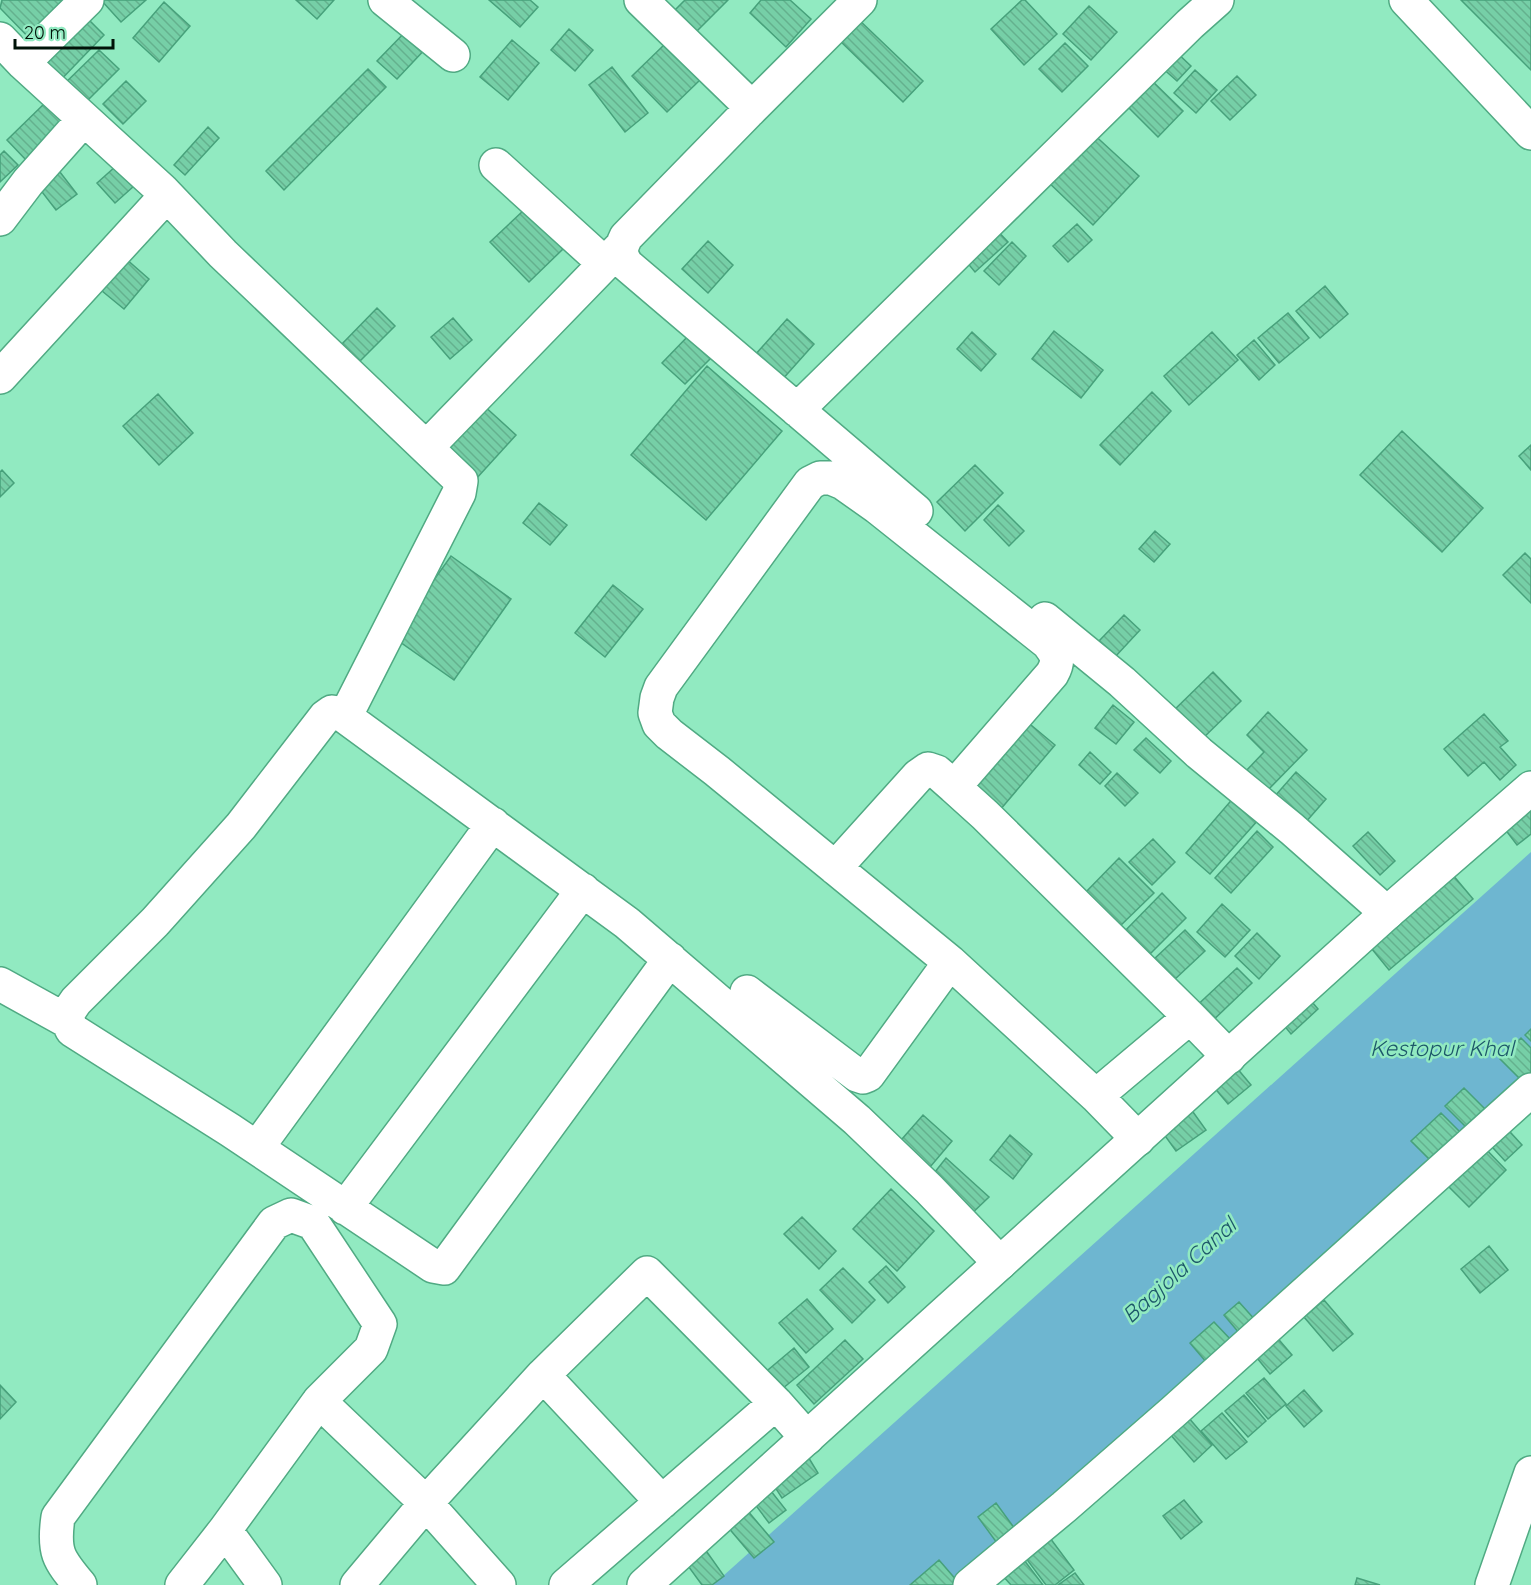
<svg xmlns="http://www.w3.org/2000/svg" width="1531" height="1585" font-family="Quicksand,sans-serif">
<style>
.water{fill:#6eb6d0}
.building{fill:url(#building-back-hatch);stroke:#47a17b;stroke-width:1.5}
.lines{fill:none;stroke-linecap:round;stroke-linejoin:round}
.minor-casing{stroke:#50aa83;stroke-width:36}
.tertiary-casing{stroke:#50aa83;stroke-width:36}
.minor{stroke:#fff;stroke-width:33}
.tertiary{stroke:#fff;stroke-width:33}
.labels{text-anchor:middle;stroke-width:5;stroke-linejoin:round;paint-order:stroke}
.water-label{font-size:22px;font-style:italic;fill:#1d576a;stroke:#91eac1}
</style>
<defs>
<pattern id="building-back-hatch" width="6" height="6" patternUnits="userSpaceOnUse" patternTransform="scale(1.5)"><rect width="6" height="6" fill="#76cfa7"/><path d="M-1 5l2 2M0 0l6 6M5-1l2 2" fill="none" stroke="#64b18e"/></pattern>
</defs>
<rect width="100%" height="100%" fill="#91eac1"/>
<path class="water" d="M1531,852V1086L968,1585H713Z"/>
<path class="building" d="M2,0H79L35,44L0,8Z
M101,0H146L121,22Z
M296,0H334L317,19Z
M489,0H530L538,7L520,27Z
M685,0H728L696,32L674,11Z
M761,0H790L811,19L786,47L750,13Z
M1022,0H1025L1057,34L1024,65L991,29Z
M1461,0H1531V70Z
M164,2L190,26L159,62L133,38Z
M1089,6L1117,32L1091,60L1063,34Z
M81,12L104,35L53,88L30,66Z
M856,17L923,81L903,102L837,38Z
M410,27L429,45L397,79L377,61Z
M569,29L593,50L575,71L551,50Z
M512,40L539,63L508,100L480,77Z
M666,43L701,79L667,112L632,76Z
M1065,43L1088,66L1062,92L1039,69Z
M99,50L119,69L78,110L58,90Z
M1174,50L1191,66L1177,81L1160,66Z
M612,67L648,113L625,132L589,85Z
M368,69L386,87L284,190L266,171Z
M1195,70L1217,90L1196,113L1174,93Z
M1144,73L1183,111L1158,137L1119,98Z
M1237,76L1256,95L1230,120L1211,101Z
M126,81L146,101L123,124L103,104Z
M48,100L67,121L26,160L7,140Z
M208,127L219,138L185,175L174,165Z
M1089,130L1139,176L1093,225L1044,178Z
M4,151L18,165L0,182V155Z
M53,163L77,194L56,210L32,179Z
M116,166L134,186L115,203L97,183Z
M524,210L563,249L529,282L490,242Z
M1077,224L1092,240L1068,262L1053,246Z
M992,225L1008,242L975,272L960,254Z
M708,241L733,265L708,293L682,269Z
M1012,242L1026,256L999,285L984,271Z
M117,251L149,279L124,309L91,282Z
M1325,286L1348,314L1320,338L1296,311Z
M377,308L395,326L358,363L340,346Z
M1288,313L1309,338L1279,363L1258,338Z
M453,318L472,340L450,359L431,337Z
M787,319L814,344L781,381L754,356Z
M1054,331L1103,370L1081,398L1032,359Z
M972,332L996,354L981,371L957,349Z
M1212,332L1238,360L1189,405L1164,376Z
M691,333L714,355L685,384L662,363Z
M1254,340L1275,365L1259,380L1237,355Z
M707,366L782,431L706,520L631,455Z
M1152,392L1171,411L1120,465L1100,445Z
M158,394L193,433L159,465L123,426Z
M482,404L516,435L476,479L442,448Z
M1402,431L1483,508L1442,552L1360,475Z
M1531,445V470L1519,456Z
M975,465L1003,493L965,531L937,502Z
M2,470L14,483L0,497V472Z
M539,503L567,525L550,545L523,523Z
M998,505L1024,531L1009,546L984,520Z
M1155,531L1170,544L1154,562L1139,549Z
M1525,553L1531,559V603L1503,575Z
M451,556L511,599L454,680L393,637Z
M613,585L643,609L605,657L575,633Z
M1124,615L1140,630L1115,657L1099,641Z
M1213,672L1241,701L1195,746L1166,718Z
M1113,705L1134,722L1116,744L1095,728Z
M1268,712L1307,750L1266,792L1245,772L1264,752L1247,735Z
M1484,714L1508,741L1500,747L1516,765L1500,780L1484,762L1468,776L1444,749Z
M1025,720L1055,745L1000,810L970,785Z
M1146,738L1171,761L1160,773L1134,750Z
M1090,752L1111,772L1100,784L1079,765Z
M1296,772L1326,799L1298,831L1268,804Z
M1117,773L1138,793L1125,806L1105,786Z
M1235,796L1259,819L1210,874L1186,853Z
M1531,806V834L1517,845L1501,824Z
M1257,831L1273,847L1231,893L1215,878Z
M1368,832L1395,861L1380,875L1353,846Z
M1153,839L1175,862L1152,885L1129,862Z
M1119,858L1154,893L1117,929L1083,895Z
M1447,868L1473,899L1389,970L1363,938Z
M1162,893L1186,918L1145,959L1121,935Z
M1222,904L1250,930L1225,957L1197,932Z
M1185,930L1205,951L1173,981L1153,960Z
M1257,933L1280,956L1259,979L1235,956Z
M1237,968L1252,983L1206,1027L1191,1011Z
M1306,995L1318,1009L1291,1034L1279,1019Z
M1531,1029V1041L1525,1035Z
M1521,1038L1531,1048V1080L1526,1085L1500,1059Z
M1236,1067L1251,1085L1228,1104L1213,1086Z
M1464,1088L1492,1116L1473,1134L1445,1106Z
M1193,1112L1206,1130L1176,1151L1163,1133Z
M1441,1113L1467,1139L1437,1167L1411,1141Z
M923,1115L952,1141L925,1173L895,1147Z
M1500,1121L1522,1145L1505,1161L1483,1137Z
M1010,1135L1032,1154L1013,1179L990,1160Z
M1482,1145L1506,1170L1469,1207L1445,1183Z
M946,1158L989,1197L965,1220L927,1182Z
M891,1189L934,1231L897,1271L853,1229Z
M802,1217L836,1251L819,1269L784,1234Z
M1489,1246L1508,1270L1480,1293L1461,1269Z
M886,1266L905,1287L888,1303L869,1282Z
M843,1268L875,1300L852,1323L820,1290Z
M807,1299L833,1329L806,1353L779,1323Z
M1324,1300L1353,1334L1333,1351L1304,1317Z
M1239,1302L1256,1321L1240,1334L1224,1315Z
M1214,1322L1232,1341L1207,1363L1190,1343Z
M1274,1334L1292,1355L1270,1374L1253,1353Z
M845,1340L863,1359L814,1404L797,1385Z
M794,1348L809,1367L777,1393L762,1375Z
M1264,1378L1286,1404L1268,1419L1246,1393Z
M0,1385L16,1402L0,1419Z
M1304,1390L1322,1411L1304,1427L1286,1406Z
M1244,1395L1266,1421L1248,1437L1225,1411Z
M1182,1410L1212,1445L1194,1462L1163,1426Z
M1222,1413L1247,1442L1226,1459L1201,1431Z
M807,1455L818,1473L782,1498L771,1481Z
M767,1486L786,1510L769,1523L751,1499Z
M1184,1500L1202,1522L1181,1539L1163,1516Z
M996,1503L1015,1529L997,1543L978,1517Z
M747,1510L774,1542L754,1558L727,1526Z
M1050,1538L1074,1570L1055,1585H1046L1025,1557Z
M702,1545L724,1576L712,1585H702L683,1559Z
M939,1560L958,1582L955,1585H910Z
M1024,1560L1043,1585H1011L1003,1576Z
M1075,1573L1084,1585H1058Z
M1357,1578L1380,1585H1355Z"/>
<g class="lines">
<defs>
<path id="minor" d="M385,0L453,55
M641,0L745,101L749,111L626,237C620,249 620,254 627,265L916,511
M1406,0L1531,133
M0,39L23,63L162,190L223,254L461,481L459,493L346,715
M23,63L87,0
M749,111L860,0
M496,165L605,264
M0,219L28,182L84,119
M0,377L166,196
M797,410L1190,24L1217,0
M427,447L621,247
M1045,619L1122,682L1199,753L1292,829L1387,913
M954,787L985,815L1190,1017
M835,868L918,776L928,769L937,772L954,787L1052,674C1060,660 1057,655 1048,643L877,507L843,483L831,478H820L810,483L661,687L657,698L655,713L659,724L669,734L717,771L950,962L1096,1096L1190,1017L1229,1057
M670,959L444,1268L433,1266L230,1130L72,1030C65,1017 68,1012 76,1001L155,922L241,826L325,717L332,712L340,713L627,923L857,1120L929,1189L1000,1263
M0,984L67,1021
M747,992L857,1075L863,1077L868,1075L950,962
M1096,1096L1138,1139
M257,1148L493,824
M345,1208L583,890
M543,1375L662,1502
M80,1585C58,1559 53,1552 58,1517L274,1223L291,1215L313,1223L380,1324L371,1349L319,1401
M182,1585L225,1530
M265,1585L225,1530L319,1401L426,1503L499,1585
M357,1585L426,1503L543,1375L647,1273L776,1403L807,1438
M566,1585L776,1403
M970,1585L1064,1507L1173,1412L1531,1090
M1492,1585L1531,1473"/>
<path id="tertiary" d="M644,1585L1387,913L1531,788"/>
</defs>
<use href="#minor" class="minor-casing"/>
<use href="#tertiary" class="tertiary-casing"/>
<use href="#minor" class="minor"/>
<use href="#tertiary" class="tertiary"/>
</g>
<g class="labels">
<g class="water-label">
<text x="1442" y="1056">Kestopur Khal</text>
<text transform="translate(1179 1270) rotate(-42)" y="8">Bagjola Canal</text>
</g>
</g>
<path d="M15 39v9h98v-9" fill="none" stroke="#001308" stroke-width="3"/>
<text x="24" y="39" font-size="18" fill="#001308" stroke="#91eac1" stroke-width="4.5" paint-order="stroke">20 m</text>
</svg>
